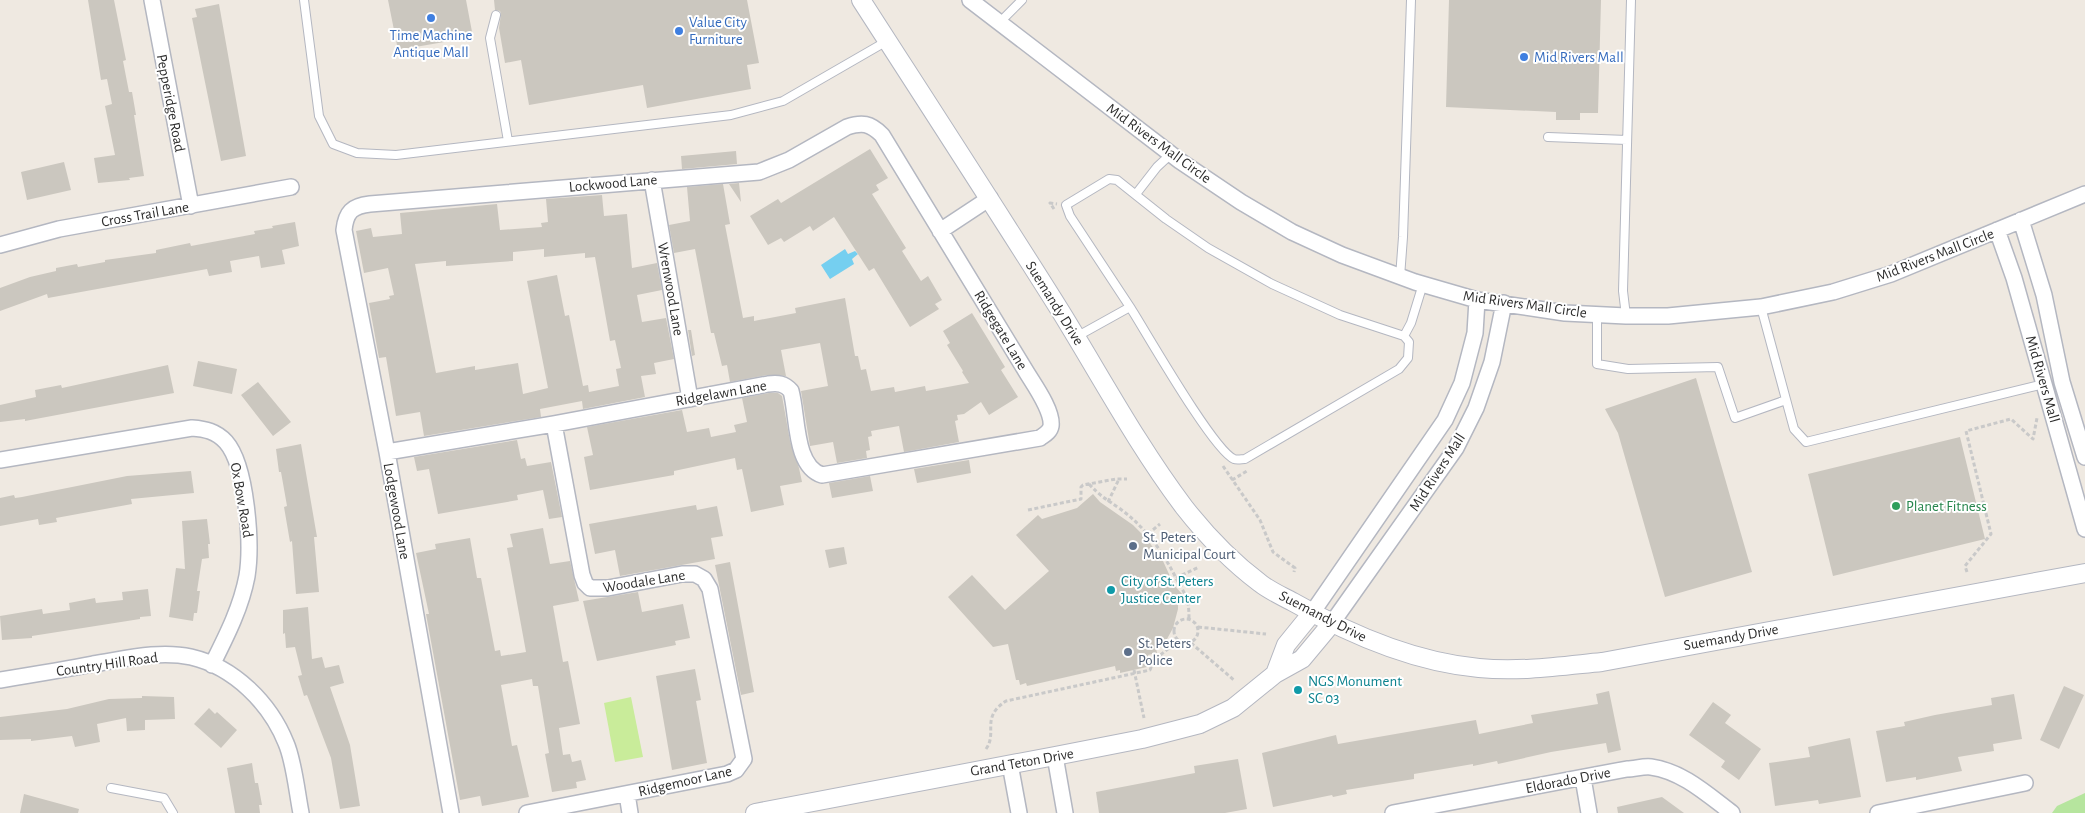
<svg xmlns="http://www.w3.org/2000/svg" width="2085" height="813" font-family="'Alegreya Sans',sans-serif">
<style>
.green{fill:#b6e59e}
.pitch{fill:#c9ec9a}
.water{fill:#75cff0}
.building{fill:#cbc7bf;fill-rule:evenodd}
.lines{fill:none;stroke-linecap:round;stroke-linejoin:round}
.service-casing{stroke:#b4b7c1;stroke-width:10}
.minor-casing{stroke:#b4b7c1;stroke-width:18}
.tertiary-casing{stroke:#b4b7c1;stroke-width:20}
.path{stroke:#c9c9c9;stroke-width:3;stroke-dasharray:4 2.5;stroke-linecap:butt}
.service{stroke:#fff;stroke-width:8}
.minor{stroke:#fff;stroke-width:15}
.tertiary{stroke:#fff;stroke-width:18}
.shop-dot{fill:#3f7fe0;stroke:#fff;stroke-width:2}
.leisure-dot{fill:#2e9e5b;stroke:#fff;stroke-width:2}
.service-dot{fill:#5c6f8a;stroke:#fff;stroke-width:2}
.culture-dot{fill:#0f9aa8;stroke:#fff;stroke-width:2}
.labels{text-anchor:middle;stroke-width:4;stroke-linejoin:round;paint-order:stroke}
.shop-label{font-size:15px;fill:#366cbe;stroke:#fff;text-anchor:start}
.street-label{font-size:15px;fill:#2e2e2e;stroke:#fff}
.leisure-label{font-size:15px;fill:#27864d;stroke:#fff;text-anchor:start}
.service-label{font-size:15px;fill:#4e5e75;stroke:#fff;text-anchor:start}
.culture-label{font-size:15px;fill:#0d838f;stroke:#fff;text-anchor:start}
</style>
<rect width="100%" height="100%" fill="#efe9e1"/>
<path class="green" d="M2085,793V813H2052L2057,806Z"/>
<path class="pitch" d="M631,697L643,757L615,762L604,703Z"/>
<path class="water" d="M845,249L848,254L855,251L858,254L852,259L854,264L830,279L821,265Z"/>
<path class="building" d="M88,0H114L126,60L123,61L129,92H132L136,115H134L144,176L129,178L130,180L98,183L94,158L115,155L105,106L112,104L107,79L101,80Z
M388,0H466L473,37L398,50Z
M494,0H747L759,63L747,65L751,89L647,108L643,85L529,105L521,60L505,63L499,28L501,14L500,11L495,10Z
M1449,0H1601L1598,113H1580V120H1556V112L1446,107Z
M219,4L246,156L221,161L192,18L197,17L195,9Z
M870,149L888,178L876,185L879,190L872,194L906,248L902,251L921,281L928,276L942,300L935,304L939,309L910,327L874,268L869,271L834,217L813,231L810,226L784,242L781,238L768,245L750,216L778,199L781,203Z
M736,151L737,164L682,169L681,156Z
M64,162L71,190L27,200L21,172Z
M739,183L741,202L729,184Z
M723,184L730,224L725,225L743,318L754,316V321L796,313L795,308L845,298L855,356H858L861,370L866,369L871,391L894,387L895,392L925,386L926,391L969,383L962,372L963,371L947,345L950,343L943,331L972,313L1005,367L1001,370L1018,397L989,415L981,402L964,414L957,415L958,420L955,421L959,442L904,452L899,426L871,431L872,436L868,437L870,450L866,451L867,458L837,463L833,442L810,446L801,391L828,386L820,343L781,350L786,376L767,375L730,382L727,365L722,366L714,333H711L695,249L674,253L669,225L690,221L687,187Z
M602,195L604,216L627,214L632,268L657,263L662,290L637,295L642,322L666,318L674,359L654,363L656,374L641,376L645,397L583,409L582,401L540,409L541,417L424,436L420,412L396,416L386,357L379,358L369,303L390,299L389,296L394,295L388,268L364,273L356,231L371,228L373,237L402,234L400,213L497,204L500,230L542,227L541,223L548,222L546,199ZM544,249V257L585,253V258L595,257L610,341L615,340L621,368L616,369L619,386L589,392L588,385L583,386L569,315L565,316L557,275L527,281L548,388L523,394L518,363L475,370V366L436,373L415,264L446,261V266L513,261V252Z
M295,222L299,246L282,250L285,264L261,268L259,256L230,261L232,272L209,276L207,269L48,298L47,294L0,311V288L30,277L56,271V268L77,264L78,267L105,262V260L156,253V250L190,243L191,246L255,234L254,231L273,228L272,226Z
M688,330H691L695,355L692,356Z
M198,361L237,369L232,394L193,386Z
M168,365L174,393L25,421V419L0,422V405L36,397L35,390L61,385L62,388Z
M1696,378L1752,572L1665,597L1618,433L1605,409Z
M258,382L291,422L273,436L241,395Z
M769,393H778L782,396L790,441L799,468L802,482L780,486L784,505L751,512L742,469L737,470L735,458L674,471V475L590,490L584,457L593,455L587,427L682,410L687,432L709,428L711,437L736,432L734,425L747,422L742,398Z
M1960,437L1985,539L1833,576L1808,474Z
M517,440L521,459L525,458L527,466L551,462L562,517L549,519L543,490L517,495L518,500L438,514L429,469L417,471L414,457Z
M301,444L317,537H314L319,592L296,594L292,541L290,542L284,507L287,506L281,472H279L276,449Z
M969,460L971,473L917,483L914,469Z
M191,471L194,493L131,499L132,504L56,518L57,522L39,525L38,519L0,526V498L14,495L15,498L22,497L127,476Z
M870,476L873,491L832,498L829,483Z
M1093,494L1100,502L1133,525L1146,538L1163,561L1174,585L1182,594L1178,598V609L1173,628L1167,639L1156,648L1157,653L1148,655L1149,663H1146L1147,667L1120,673V670L1116,671L1115,666L1027,686L1026,683L1020,685L1019,680H1016L1008,644L993,647L948,597L972,575L1005,610L1049,571L1016,535L1038,515L1042,519L1077,508Z
M696,505L697,510L717,506L723,536L711,538L715,559L620,576L615,550L595,554L589,524Z
M207,519L210,544H208L209,558L202,559L197,591H200L197,613H194L193,621L169,617L176,568L185,569L182,521Z
M543,528L550,564L570,561L579,601L553,606L563,662L568,661L580,724L559,728L563,755L570,754L572,762L581,760L586,780L576,782L577,788L552,792L545,754L549,753L538,686H533L532,679L501,685L512,746L517,745L529,797L482,806L480,796L460,800L426,614H429L416,553L436,549L435,544L470,538L477,578H481L495,651L500,650L501,656L526,652L507,548L513,547L510,534Z
M844,547L847,564L829,568L825,550Z
M730,562L754,692L741,695L715,565Z
M148,589L151,616L140,617V619L32,636V638L2,640L0,616L42,609L43,614L70,610L69,603L95,598L96,603L123,600L122,592Z
M638,592L642,612L683,604L690,638L675,641L676,645L597,661L583,601Z
M308,607L312,659L322,657L325,668L339,665L344,683L330,687L350,745L360,806L340,809L331,758L307,695L304,696L298,676L302,675L295,647L286,648L285,633L283,634V610Z
M695,669L701,700L696,701L707,763L672,770L656,676Z
M2064,686L2084,695L2059,749L2040,740Z
M1609,691L1621,750L1608,753L1606,743L1551,752L1498,764L1497,761L1473,766V764L1414,774V779L1346,790L1347,794L1333,797L1332,795L1273,807L1262,753L1336,735L1338,744L1476,720L1479,734L1533,723L1531,715L1598,704L1596,694Z
M2014,694L2022,739L1993,744L1994,751L1958,757L1962,771L1916,780V777L1886,782L1876,731L1905,726L1904,722L1935,715L1992,705L1991,698Z
M142,696L174,697L175,719L145,720V730L127,731L126,718L97,724L100,742L75,747L72,736L31,741V739L0,740V717L67,709L109,699L142,698Z
M1713,702L1731,715L1725,723L1761,749L1739,780L1721,767L1725,761L1689,735Z
M209,708L215,714L217,712L237,730L221,748L194,724Z
M1850,738L1861,797L1819,804L1818,800L1775,806L1769,763L1810,757L1808,747Z
M1238,759L1247,809L1225,813H1099L1096,792L1195,773L1194,766Z
M252,763L255,783H258L262,805H259L260,813H235L227,768Z
M24,794L79,809L78,813H20Z
M1662,797L1684,813H1618L1617,807Z"/>
<g class="lines">
<defs>
<path id="service" d="M304,0L319,116L333,144L357,153L396,155L731,115L783,101L887,41
M496,15L490,38L508,141
M999,23L1022,0
M1548,137L1627,140
M1136,194L1157,167L1171,154
M1400,277L1403,237L1411,0
M1130,307C1146,332 1213,450 1234,459C1237,460 1242,459 1245,459L1399,369L1408,358L1409,342L1404,336
M1761,307L1794,429L1806,442L2044,384
M1597,314V364L1628,369L1718,367L1735,418L1786,400
M1626,316L1623,291L1631,0
M1076,337L1130,307L1070,216L1066,205L1109,179L1117,180L1166,219L1208,248L1272,284L1340,315L1404,336L1411,323L1423,284
M111,788L164,798L173,813"/>
<path id="minor" d="M152,0L191,206
M970,0L1180,161L1241,202L1292,232L1342,255L1415,282L1477,300L1565,313L1626,316H1668L1761,307L1833,292L1891,274L2085,194
M652,180L690,399
M2021,220L2044,295L2062,382L2085,457
M1997,230L2014,278L2085,529
M940,231L990,198
M0,245L59,229L291,187
M387,452L554,424L768,384C778,383 784,383 791,391C798,416 794,466 822,475L1040,438C1044,435 1050,432 1051,426C1053,411 1035,386 1027,373L882,135C870,123 862,122 847,127L789,160L759,172L370,204C352,206 346,212 344,230L387,452L451,813
M0,460L192,428C205,429 216,431 226,442C247,466 252,545 247,576C241,608 226,637 212,665
M1312,613L1445,420L1462,383L1475,333L1477,300
M1332,623L1456,448L1476,408L1492,362L1504,303
M0,680C31,675 62,670 93,664C125,659 159,650 191,657C234,667 270,703 286,743C294,761 297,793 301,813
M1055,756L1065,813
M1010,764L1019,813
M1583,778L1589,813
M627,794L630,813
M527,813L727,774L736,770L744,759L710,589L704,579L695,574H682L608,588H590L585,583L582,575L554,424
M1393,813L1627,769C1635,769 1643,766 1651,767C1682,771 1708,795 1732,813
M1878,813L2025,783"/>
<path id="tertiary" d="M861,0C928,104 995,207 1061,312C1101,377 1138,446 1184,507C1206,535 1232,562 1260,583C1270,591 1282,596 1293,602C1349,634 1413,662 1479,668C1520,672 1561,666 1602,662L2085,573
M1275,674L1286,645L1312,613
M755,813L1055,756L1142,739L1200,724L1233,708L1275,674L1302,659L1332,623"/>
</defs>
<use href="#service" class="service-casing"/>
<use href="#minor" class="minor-casing"/>
<use href="#tertiary" class="tertiary-casing"/>
<path class="path" d="M1054,209L1050,203L1057,204
M1223,466L1260,520L1273,552L1295,568L1294,572
M1232,480L1247,471
M1089,484C1100,496 1106,499 1119,508C1144,526 1161,549 1175,576C1185,596 1189,595 1189,619
M1108,502L1119,479
M1028,510L1081,499V487L1083,485L1116,479H1127
M1143,538L1160,524
M1967,572L1965,566L1991,534L1966,431L2011,419L2033,439L2037,418
M1176,578L1199,567
M1174 631a12 12 0 1 1 24 0a12 12 0 1 1-24 0Z
M1198,627L1266,634
M1191,643L1235,681
M1134,670L1144,718
M986,749C998,732 980,718 1006,701L1150,670L1154,660L1178,641"/>
<use href="#service" class="service"/>
<use href="#minor" class="minor"/>
<use href="#tertiary" class="tertiary"/>
</g>
<g class="shop-dot">
<circle cx="431" cy="18" r="5"/>
<circle cx="679" cy="31" r="5"/>
<circle cx="1524" cy="57" r="5"/>
</g>
<circle class="leisure-dot" cx="1896" cy="506" r="5"/>
<g class="service-dot">
<circle cx="1133" cy="546" r="5"/>
<circle cx="1128" cy="652" r="5"/>
</g>
<g class="culture-dot">
<circle cx="1111" cy="590" r="5"/>
<circle cx="1298" cy="690" r="5"/>
</g>
<g class="labels">
<g class="shop-label">
<text x="689" y="27">Value City<tspan x="689" dy="17">Furniture</tspan></text>
<text x="431" y="40" text-anchor="middle">Time Machine<tspan x="431" dy="17">Antique Mall</tspan></text>
<text x="1534" y="62">Mid Rivers Mall</text>
</g>
<g class="street-label">
<text transform="translate(171 103) rotate(79)" y="5">Pepperidge Road</text>
<text transform="translate(1159 143) rotate(36)" y="5">Mid Rivers Mall Circle</text>
<text transform="translate(613 183) rotate(-5)" y="5">Lockwood Lane</text>
<text transform="translate(145 214) rotate(-10)" y="5">Cross Trail Lane</text>
<text transform="translate(1935 255) rotate(-21)" y="5">Mid Rivers Mall Circle</text>
<text transform="translate(671 289) rotate(80)" y="5">Wrenwood Lane</text>
<text transform="translate(1055 303) rotate(58)" y="5">Suemandy Drive</text>
<text transform="translate(1525 304) rotate(8)" y="5">Mid Rivers Mall Circle</text>
<text transform="translate(1001 330) rotate(59)" y="5">Ridgegate Lane</text>
<text transform="translate(2043 379) rotate(74)" y="5">Mid Rivers Mall</text>
<text transform="translate(721 393) rotate(-10)" y="5">Ridgelawn Lane</text>
<text transform="translate(1437 472) rotate(-57)" y="5">Mid Rivers Mall</text>
<text transform="translate(242 500) rotate(80)" y="5">Ox Bow Road</text>
<text transform="translate(397 511) rotate(80)" y="5">Lodgewood Lane</text>
<text transform="translate(644 581) rotate(-9)" y="5">Woodale Lane</text>
<text transform="translate(1323 616) rotate(27)" y="5">Suemandy Drive</text>
<text transform="translate(1731 637) rotate(-10)" y="5">Suemandy Drive</text>
<text transform="translate(107 664) rotate(-8)" y="5">Country Hill Road</text>
<text transform="translate(1022 762) rotate(-10)" y="5">Grand Teton Drive</text>
<text transform="translate(1568 780) rotate(-11)" y="5">Eldorado Drive</text>
<text transform="translate(685 781) rotate(-13)" y="5">Ridgemoor Lane</text>
</g>
<g class="leisure-label">
<text x="1906" y="511">Planet Fitness</text>
</g>
<g class="service-label">
<text x="1143" y="542">St. Peters<tspan x="1143" dy="17">Municipal Court</tspan></text>
<text x="1138" y="648">St. Peters<tspan x="1138" dy="17">Police</tspan></text>
</g>
<g class="culture-label">
<text x="1121" y="586">City of St. Peters<tspan x="1121" dy="17">Justice Center</tspan></text>
<text x="1308" y="686">NGS Monument<tspan x="1308" dy="17">SC 03</tspan></text>
</g>
</g>
</svg>
